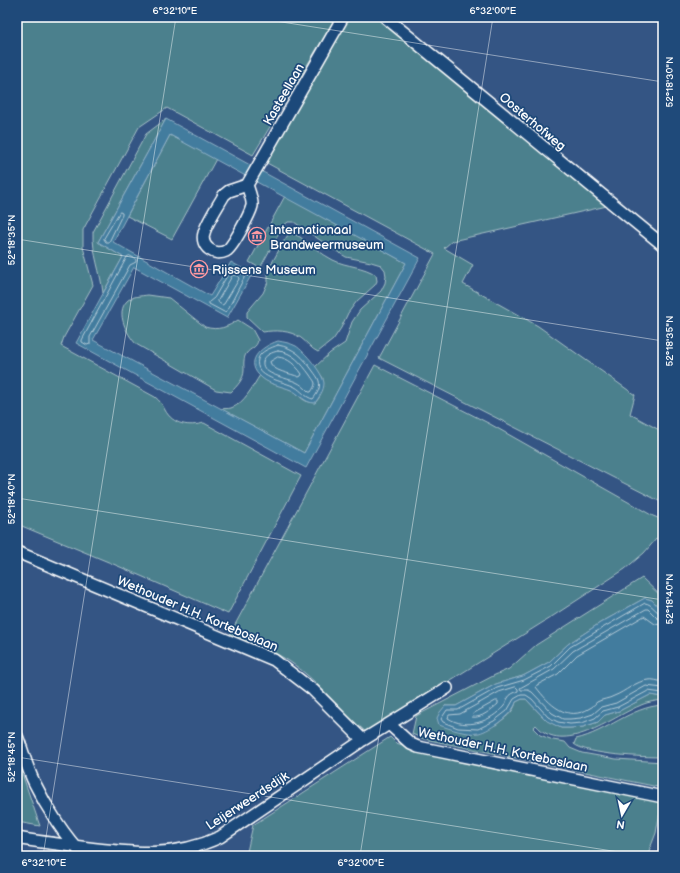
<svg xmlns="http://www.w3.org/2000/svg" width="680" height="873" font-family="'Balsamiq Sans',sans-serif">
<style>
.green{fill:#4c808d;stroke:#a6c0c6}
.water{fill:#437c9e;stroke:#8eb0c5;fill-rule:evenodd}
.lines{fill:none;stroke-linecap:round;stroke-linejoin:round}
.shore{stroke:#b4cbd8;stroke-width:1}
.minor-casing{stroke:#fff;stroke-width:14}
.minor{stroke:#1f4a7a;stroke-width:11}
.ticks{fill:none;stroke:#fff;stroke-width:1;stroke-opacity:0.45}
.labels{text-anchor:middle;stroke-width:3.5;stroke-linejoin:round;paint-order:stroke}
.street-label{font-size:13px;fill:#fff;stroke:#1f4a7a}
.poi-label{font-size:13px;fill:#fff;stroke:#1f4a7a;text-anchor:start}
.neatline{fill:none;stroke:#fff;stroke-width:1.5}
.ticks-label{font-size:10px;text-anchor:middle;fill:#fff}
</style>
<rect width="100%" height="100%" fill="#345584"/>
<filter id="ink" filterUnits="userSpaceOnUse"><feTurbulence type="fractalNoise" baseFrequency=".025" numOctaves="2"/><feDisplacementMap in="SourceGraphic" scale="8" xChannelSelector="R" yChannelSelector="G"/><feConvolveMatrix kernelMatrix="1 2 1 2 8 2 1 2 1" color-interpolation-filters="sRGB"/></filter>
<g filter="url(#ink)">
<path class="green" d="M17,17H336L253,155L167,108L139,127L83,230V247L93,285L64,337L61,346L155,397C160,401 162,404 165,410C173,425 189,427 204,423L301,476L228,614L118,566L17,524Z
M346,17H377L607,206L452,241L444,248L473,265L463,284L538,326L635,395L630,414L663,432V503L379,358L435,254L265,162Z
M166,119L98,242L123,257L103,293C101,273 92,253 93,232L146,134Z
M170,135L216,159L172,239L127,216Z
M285,196L406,263L304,453L221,409C224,408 228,409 231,408C244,404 253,386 260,375C269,385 282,385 294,391C298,394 301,399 306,401C308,402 312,402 315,403L319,398L323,378L315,367L330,353L345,343L352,322L360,310L381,291L385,283L386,276L385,270L381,265L371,262L346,257L330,247L294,222H288L283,226L260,268L249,262Z
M289,234H294L300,237C310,244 321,254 333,260C347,267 364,266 376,275L377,281L375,285L357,301L348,313L341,328L333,340L318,352C311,349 307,342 301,338C290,330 275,330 263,332L247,317V312L263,293L268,282V270L285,239Z
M148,295L169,298L205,327C218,331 228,327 238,320L252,329L258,340C257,348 250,348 246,354C243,359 244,365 244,370C244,379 237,386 231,392L216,390L136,344C127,334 115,313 127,301C132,296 141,296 148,295Z
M375,365L490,424L653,516L663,520V531L644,553L625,569L553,616L419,700L366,732C339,710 318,680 289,661C270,649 249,642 230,634Z
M642,578L663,598V612L652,600L645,598L600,623L568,644L549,662L523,676L496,684L456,706H445L496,725C504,718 514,713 516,702L522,699H526L545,719L561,728H570L583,727L598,722L605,715L619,711L650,695L663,697V700C655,701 647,702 639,706C612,717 563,757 536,725L533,728L540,735L553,740L565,742L570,748L582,753L616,759L663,762V788L424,739L412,734L416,716L495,675L509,669L536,645Z
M663,705V757C644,757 587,755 574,744L576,739C607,732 630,707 663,705Z
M390,737L396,743L406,746L662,801L656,833L647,856H246L253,825Z
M17,759L40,826L17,822Z"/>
<path class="water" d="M166,119L420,258L306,468L76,343L123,257L98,242ZM170,135L406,263L304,453L93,340L134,267L227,318L252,274L231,262L210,296L113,242Z
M278,341C284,342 290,343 296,346C304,351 323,373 324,383C324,391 319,397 315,403C304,403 300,394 291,390C282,386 270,385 262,378C243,362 260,347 278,341Z
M645,598L652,600L663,612V697L650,695L619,711L605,715L598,722L583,727L570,728H561L547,721L526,699H522L516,702C513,714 491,730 479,733C467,735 450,729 439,725L437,718L440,712L445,706H456L496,684L523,676L549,662L568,644L600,623Z"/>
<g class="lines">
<path class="shore" d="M120,212L122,213V215L109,242H106L104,239Z
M130,256L136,259V262L130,265L90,337V344L87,345L82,342V340L127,257Z
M232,268L244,274L245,276L227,311L224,312L209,304V302L214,298Z
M233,275L238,276L239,279L224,304L222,305L219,303L218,301Z
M278,345C295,348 303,357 313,371C315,374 318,377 319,381C321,388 317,394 313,399C306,398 301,390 295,387C284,381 253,378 258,359C260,351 271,348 278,345Z
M278,351C293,352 301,363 310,375C311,377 314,380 315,383C315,386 313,389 311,392H309C305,388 301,384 296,382C288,378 261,375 263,362C264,355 273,352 278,351Z
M278,357C289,358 296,366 302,374L301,376L299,377C291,373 272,372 270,362Z
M663,614C655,613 653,604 645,603L570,647L551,666L524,680L497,688L458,710H447L441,719L443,722L458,728L478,729L494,721L507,711L514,699L521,695H526L532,699L548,717L558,722L570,724L582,723L595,718L603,711L618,707L648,691L663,693
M663,619L657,618L648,609H646L573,651L554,669L520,688L521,690H528L532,692L552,713L563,719H570L581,718L593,714L601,707L616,703L646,686L663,688
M663,625L655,624L644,616L577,655L558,674L537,685L536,687C549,704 567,723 590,708C593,707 594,704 597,702C602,699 609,699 614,696C625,692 636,681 648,680C653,679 658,681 663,682
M516,687L518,689V691C514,693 510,694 508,698C506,701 506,704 504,706C491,722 466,730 448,718L449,715L460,714L499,692Z
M496,701H498V704C492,709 481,719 472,717L473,714Z"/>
<defs>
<path id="minor" d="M385,17L663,245
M247,185L229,191L224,195C218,206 207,222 204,233C200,246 214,257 226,251C233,247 250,214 252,206C253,201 249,191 247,185L343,17
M17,552L274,660L313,690L363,740
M389,724L411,744L418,747L663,797
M17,736C23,751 27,768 34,782C46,807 65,837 84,856
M17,838C38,842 59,844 81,847C130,853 173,859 220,837L363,740L447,688"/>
</defs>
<use href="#minor" class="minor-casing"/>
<use href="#minor" class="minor"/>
</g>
</g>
<path class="ticks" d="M250,17L663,82M17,239L663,341M17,498L663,600M17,757L644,856M43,856L176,17M360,856L493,17"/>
<defs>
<symbol id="museum-ring" viewBox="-11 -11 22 22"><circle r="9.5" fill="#1f4a7a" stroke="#ff9aa2" stroke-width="1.5"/><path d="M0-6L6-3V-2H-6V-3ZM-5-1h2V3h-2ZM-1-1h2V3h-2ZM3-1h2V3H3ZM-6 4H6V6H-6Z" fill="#ff9aa2"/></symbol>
</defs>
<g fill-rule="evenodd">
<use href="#museum-ring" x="247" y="226" width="20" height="20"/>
<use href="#museum-ring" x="189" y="259" width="20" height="20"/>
</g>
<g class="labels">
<g class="street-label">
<text transform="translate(283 94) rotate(-60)" y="5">Kasteellaan</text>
<text transform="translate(533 121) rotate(40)" y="5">Oosterhofweg</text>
<text transform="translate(198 613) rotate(23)" y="5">Wethouder H.H. Korteboslaan</text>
<text transform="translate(503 749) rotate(12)" y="5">Wethouder H.H. Korteboslaan</text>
<text transform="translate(247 800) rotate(-33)" y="5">Leijerweerdsdijk</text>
</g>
<g class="poi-label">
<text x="270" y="234">Internationaal<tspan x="270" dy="15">Brandweermuseum</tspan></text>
<text x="212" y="274">Rijssens Museum</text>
</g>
</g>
<rect width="680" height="873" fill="none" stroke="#1f4a7a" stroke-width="44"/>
<g transform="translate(622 815) rotate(189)" stroke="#1f4a7a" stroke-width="3" paint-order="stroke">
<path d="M0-3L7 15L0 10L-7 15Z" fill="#ffffff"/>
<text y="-6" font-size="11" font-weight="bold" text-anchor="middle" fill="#ffffff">N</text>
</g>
<rect x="22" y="22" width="636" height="829" class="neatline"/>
<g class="ticks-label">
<text x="175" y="14">6°32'10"E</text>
<text x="493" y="14">6°32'00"E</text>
<text transform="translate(669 82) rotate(-90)" y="4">52°18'30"N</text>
<text transform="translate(11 240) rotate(-90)" y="4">52°18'35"N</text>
<text transform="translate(669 341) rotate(-90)" y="4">52°18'35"N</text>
<text transform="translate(11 499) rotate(-90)" y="4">52°18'40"N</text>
<text transform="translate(669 599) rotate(-90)" y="4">52°18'40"N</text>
<text transform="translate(11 757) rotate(-90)" y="4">52°18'45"N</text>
<text x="44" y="866">6°32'10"E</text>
<text x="361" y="866">6°32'00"E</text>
</g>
</svg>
